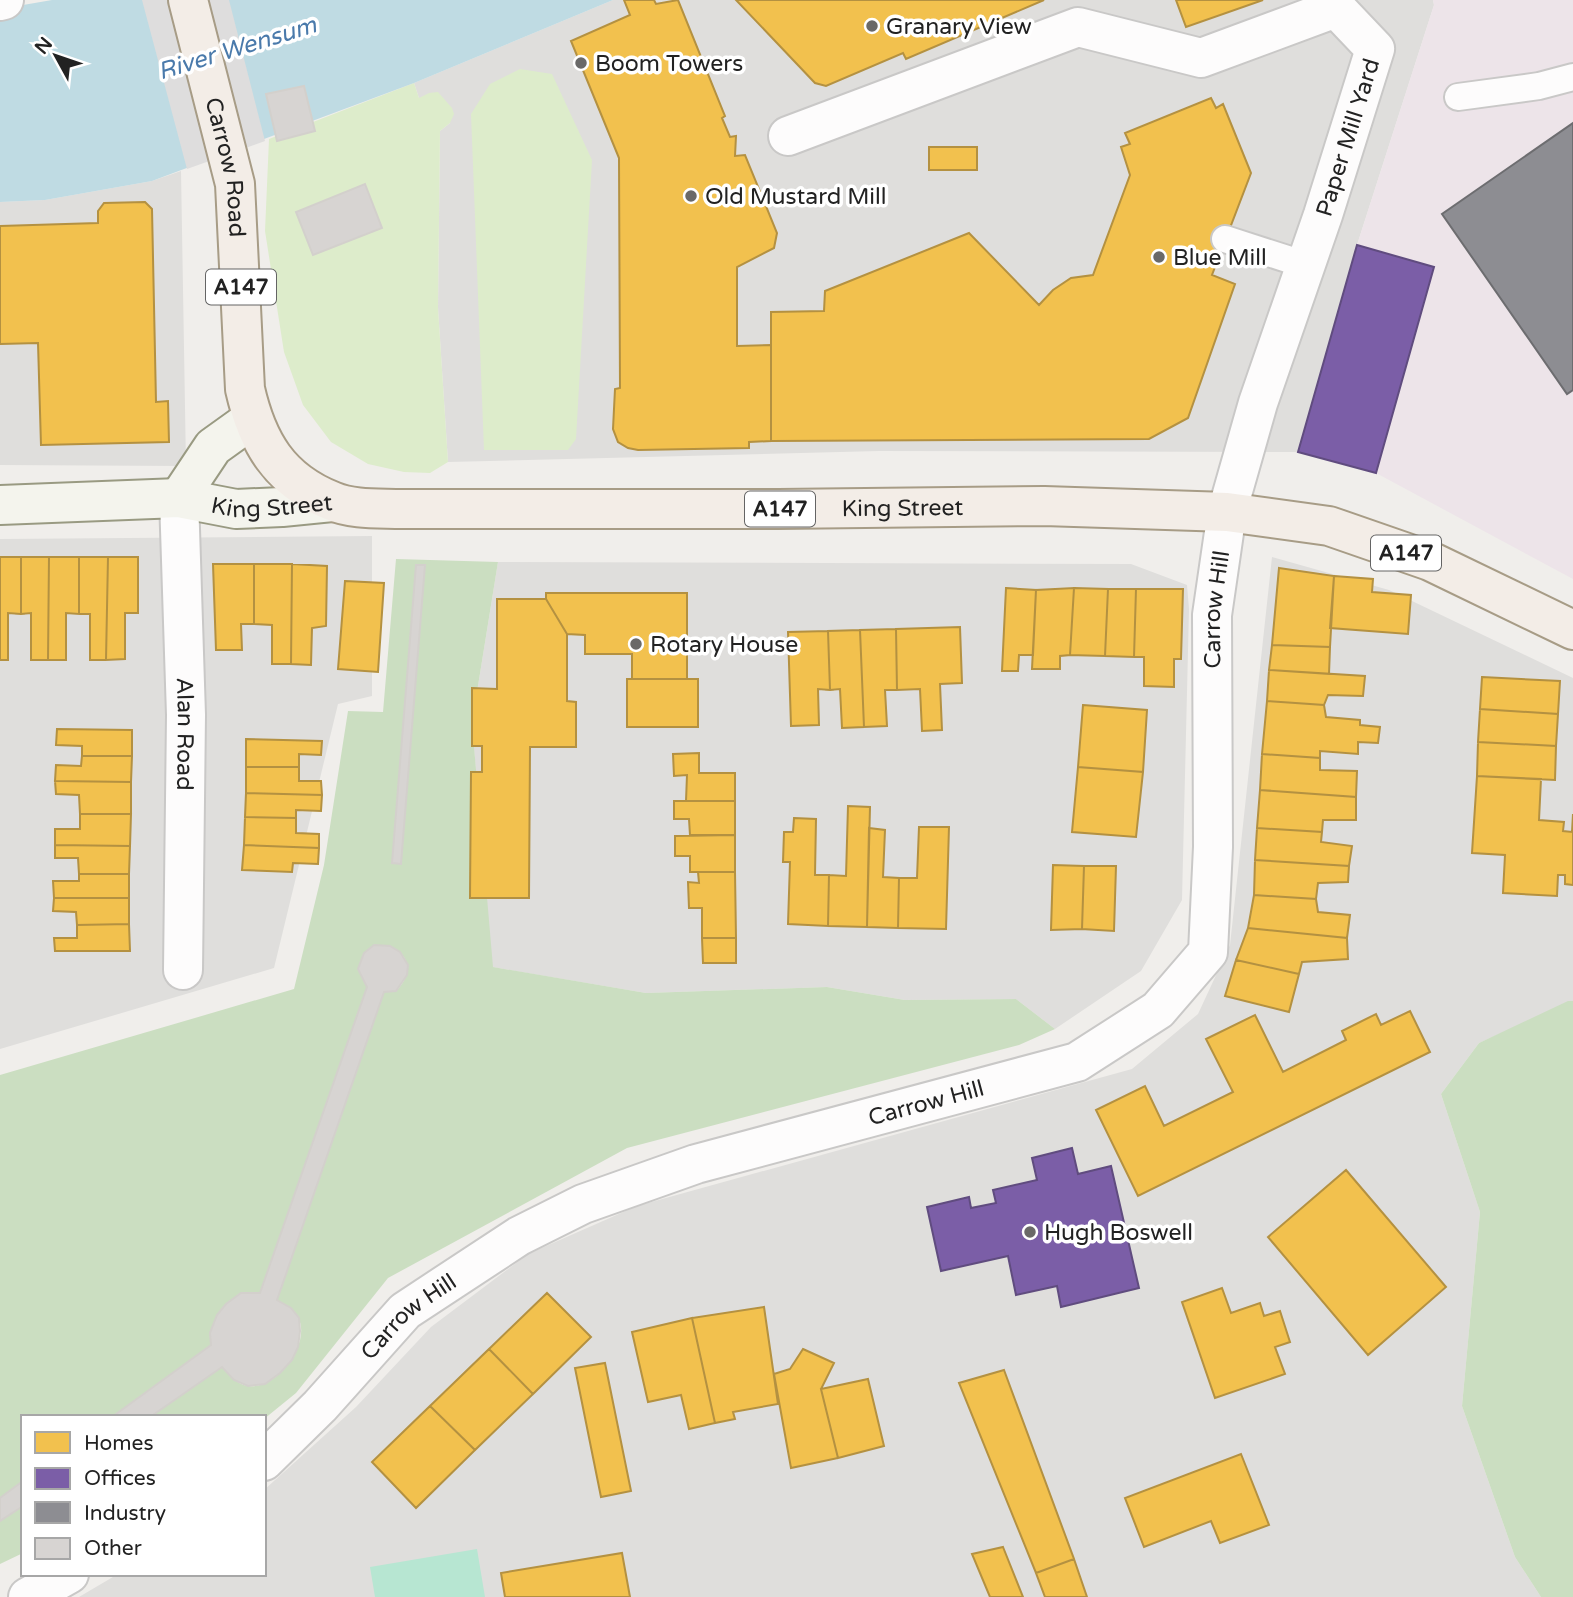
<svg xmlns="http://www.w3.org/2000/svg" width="1573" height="1597" font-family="'Varela Round',sans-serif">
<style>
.residential{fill:#dfdedc}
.industrial{fill:#ede4e9}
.grass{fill:#ddeccb}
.forest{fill:#cbdec1;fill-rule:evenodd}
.pitch{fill:#b7e6d2}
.water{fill:#bfdbe3}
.pier{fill:#dedddd}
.homes{fill:#f2c14e;stroke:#b49141;stroke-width:2}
.offices{fill:#7b5ea7;stroke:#604c7f;stroke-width:2}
.industry{fill:#8d8d92;stroke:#6d6d70;stroke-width:2}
.building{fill:#d7d4d2;stroke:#d3d0cc;stroke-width:2}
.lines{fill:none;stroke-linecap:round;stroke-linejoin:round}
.lane-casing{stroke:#c9c8c7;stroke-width:30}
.street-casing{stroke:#c9c8c7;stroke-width:42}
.secondary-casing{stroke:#999a82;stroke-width:42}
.primary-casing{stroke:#a79c86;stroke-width:42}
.lane{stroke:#fdfcfc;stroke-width:26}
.street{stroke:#fdfcfc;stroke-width:38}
.secondary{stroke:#f4f4ed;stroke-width:38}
.primary{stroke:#f3ede7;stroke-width:38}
.poi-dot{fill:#6a6968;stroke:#fff;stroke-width:2.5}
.labels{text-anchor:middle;stroke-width:7;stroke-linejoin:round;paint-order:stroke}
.shield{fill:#fff;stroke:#646464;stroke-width:2}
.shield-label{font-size:21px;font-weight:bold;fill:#222}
.poi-label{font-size:23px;fill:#222;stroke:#fff;text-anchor:start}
.street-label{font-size:23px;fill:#222;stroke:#fff}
.water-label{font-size:24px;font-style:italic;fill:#4a7aab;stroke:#fff}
</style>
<rect width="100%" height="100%" fill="#f0eeeb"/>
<path class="residential" d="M613,0H1433L1434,5L1357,245L1298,452L879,451L448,462L438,308L440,131L450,123L419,98L414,83Z
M181,171L186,466L0,465V202L45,200L152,181Z
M372,536V696L338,704L274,968L0,1049V539Z
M1272,557L1389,590L1573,678V1001L1479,1043L1441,1094L1480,1212L1462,1406L1515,1557L1541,1597H79L118,1574H264V1490L356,1407L431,1327L528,1254L637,1206L1132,1069L1198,1014L1230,945Z
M498,562L1131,564L1187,585L1189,609L1182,900L1141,971L1055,1029L1016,999L905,1000L827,987L646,993L492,967L472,723Z"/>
<path class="industrial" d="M1433,0H1573V579L1376,473L1298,452L1357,245L1434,5Z"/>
<path class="grass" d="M520,69L552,74L592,160L576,439L568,450H484L471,114L490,84Z
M414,83L419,98L429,93L438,92L452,108L454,114L450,123L440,131L438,308L448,462L430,473L404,472L368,464L331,442L303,405L284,352L265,231L269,139Z"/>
<path class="forest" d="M396,559L498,562L472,723L493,967L646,993L827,987L905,1000L1016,999L1055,1029L1019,1045L627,1148L388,1278L296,1393L264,1419V1417H150L222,1367C229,1375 236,1384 248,1386C277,1390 312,1343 298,1317C294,1308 285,1305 277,1300L384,992L396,991C419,968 404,943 374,945C364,952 361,959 358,969L367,987L260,1293C230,1289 208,1317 211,1345L112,1417H23V1481L0,1498V1075L294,989L324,865L348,711L383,712ZM416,565L425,566L401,864L392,863Z
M1568,1001H1573V1597H1541L1515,1557L1462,1406L1480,1212L1441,1094L1479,1043Z
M23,1506V1553L0,1564V1521Z"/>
<path class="pitch" d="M477,1549L485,1597H375L370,1567Z"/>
<path class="water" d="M52,0H613L414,83L152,181L45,200L0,202V9Z"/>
<path class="pier" d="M142,0H229L265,141L187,169Z"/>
<path class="homes" d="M624,0H654L656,4L678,0L725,116L722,118L730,137L736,136L735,156L745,155L777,233L774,248L737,267V346L771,345V441L749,442V448L638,450L628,448L618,442L613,429L615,389L620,388L619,158L571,41L630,15Z
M736,0H1044L906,59L903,53L826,86L815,83Z
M1176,0H1263L1186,27Z
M1211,98L1216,108L1223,104L1251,173L1212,275L1235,284L1188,418L1149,439L771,441V312L824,311L825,291L969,233L1039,305L1053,290L1071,278L1093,275L1130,175L1121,147L1130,144L1125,133Z
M929,147H977V170H929Z
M145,202L152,209L156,402L168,401L169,442L41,445L38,343L0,344V226L98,223V211L104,203Z
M0,557H21V614L8,613V660H0Z
M21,557H49L48,660H31V613L21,614Z
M49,557H79V614L66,613V660H48Z
M79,557H108L106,660H90V614H79Z
M108,557H138V613H125V659L106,660Z
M213,564H254V624H241L242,650H216Z
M254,564H292L291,664H272V625L254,624Z
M292,564L327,566L326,626L312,628L311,665L291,664Z
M1279,568L1334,576L1330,647L1272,645Z
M1334,576L1373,579L1372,592L1411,595L1408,634L1330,628Z
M345,581L384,583L378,672L338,669Z
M1006,588L1036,590L1033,655H1019L1018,671H1002Z
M1074,588L1070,655L1060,656V669H1032L1036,590Z
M1074,588L1108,589L1105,656L1070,655Z
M1108,589H1136L1134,657L1105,656Z
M1136,589H1183L1181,659H1174V687L1144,686V657H1134Z
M546,593H687V679H632V654H585V635L567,634L546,599Z
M497,599H546L567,634V701L576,702V747H530L529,898H470L471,772H482V746H472V688L497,689Z
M960,627L962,683L940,684L942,730L922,731L920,689L897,690L896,629Z
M896,629L897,690H885L887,726L864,727L860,630Z
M860,630L864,727L842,728L840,689L830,690L828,631Z
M828,631L830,690L818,689L819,725L791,726L788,632Z
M1272,645L1330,647L1329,674L1269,670Z
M1269,670L1365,676L1363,696L1328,695L1324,705L1267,701Z
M1482,677L1560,681L1558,714L1480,709Z
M627,679H698V727H627Z
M1267,701L1324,705L1326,717L1360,720V725L1380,727L1378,743L1358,742V754L1320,751V758L1262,754Z
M1083,705L1147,710L1143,772L1078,767Z
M1480,709L1558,714L1556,746L1478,742Z
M57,729L132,730V756H82V746L56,745Z
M246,739L322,741L321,755L299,754V767H246Z
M1478,742L1556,746L1555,780L1477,776Z
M699,753V773H735V801H686L687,775L674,776L673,754Z
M1262,754L1320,758V770L1357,771L1356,797L1260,790Z
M82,756H132L131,782L55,781L56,765L81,766Z
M246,767H299V781H321L322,795L246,793Z
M1078,767L1143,772L1136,837L1072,832Z
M1477,776L1541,779L1539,820L1564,822L1563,831L1572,832L1573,814V885L1565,884V875H1558L1557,896L1503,893L1505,855L1472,853Z
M55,781L131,782V814H80L79,795L56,794Z
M1260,790L1356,797V820H1323L1322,832L1257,828Z
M246,793L322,795L321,811L296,810V818L245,817Z
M674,801H735V835H690L689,819H674Z
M848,806L870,807L867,927L828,926L829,875L846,876Z
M80,814H131L130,846L55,845V829H80Z
M245,817L296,818V833L319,834V848L244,845Z
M794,818L816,819L815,875H829L828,926L788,924L790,862H783L784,832H793Z
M919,827H949L946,929L898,928L899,878H917Z
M869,828L885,830L883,877L899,878L898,928L867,927Z
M1257,828L1322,832L1321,842L1352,846L1349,866L1255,860Z
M735,835V872H690V856H675V836Z
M55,845L130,846L129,874H79L78,858H55Z
M244,845L319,848L318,864L293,863L292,872L242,870Z
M1255,860L1349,866L1348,882L1318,883L1316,899L1254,895Z
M1053,865L1084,866L1082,929L1051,930Z
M1084,866H1116L1114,931L1082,929Z
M698,872H735L736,938H702V908H689L688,882L699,883Z
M79,874H129V898H54L53,881H79Z
M1254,895L1316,899L1318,912L1350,915L1347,938L1248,928Z
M54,898H129V924L77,925L76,912L53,911Z
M129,924L130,951H55L54,938H77V925Z
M1248,928L1347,938L1348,959L1302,962L1299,974L1236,960Z
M702,938H736V963H703Z
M1236,960L1299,974L1289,1012L1225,996Z
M1410,1011L1430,1052L1138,1196L1096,1110L1145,1086L1164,1126L1233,1092L1206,1039L1255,1015L1283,1072L1346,1040L1342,1031L1376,1014L1381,1025Z
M1346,1170L1446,1287L1368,1355L1268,1237Z
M1222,1288L1231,1313L1260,1303L1264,1316L1280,1311L1290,1342L1275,1347L1285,1374L1215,1398L1182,1302Z
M547,1293L591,1337L533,1394L489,1349Z
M764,1307L778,1404L733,1412L735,1419L715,1423L692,1318Z
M692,1318L715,1423L689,1429L681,1395L648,1402L632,1332Z
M489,1349L533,1394L475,1450L430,1406Z
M803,1349L834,1363L821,1389L838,1458L791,1468L774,1374L790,1369Z
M605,1363L631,1491L601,1497L575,1368Z
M1004,1370L1074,1559L1036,1573L959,1383Z
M868,1379L884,1446L838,1458L821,1389Z
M430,1406L475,1450L416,1508L372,1462Z
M1241,1454L1269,1525L1220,1543L1211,1521L1144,1547L1125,1498Z
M1003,1547L1023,1597H990L972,1554Z
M622,1553L630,1597H505L501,1573Z
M1074,1559L1087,1597H1045L1036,1573Z"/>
<path class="offices" d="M1357,245L1434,267L1376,473L1298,452Z
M1072,1148L1078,1174L1111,1166L1139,1288L1061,1307L1057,1286L1016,1295L1008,1256L941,1271L927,1207L969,1197L971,1208L996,1203L993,1190L1037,1180L1032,1158Z"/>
<path class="industry" d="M1573,123V390L1567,394L1442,214Z"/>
<path class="building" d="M304,86L315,131L277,141L266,94Z
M365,184L382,228L313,255L296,212Z
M416,565H425L401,864L392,863Z
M374,945L390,946L400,952L408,965L407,975L396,991L384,992L277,1300L291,1308L299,1318L300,1331L298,1347L292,1360L280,1373L265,1384L248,1386L234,1380L222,1367L150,1417H112L211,1345L210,1333L217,1315L226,1304L241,1293H260L367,987L358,969L364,953Z
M23,1481V1506L0,1521V1498Z"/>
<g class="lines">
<defs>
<path id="lane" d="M1458,97L1539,86L1573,77
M1225,239L1306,265"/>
<g id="street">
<path d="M0,1L4,0"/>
<path id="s1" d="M179,498L186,715L183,970"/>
<path id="s2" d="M264,1461L320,1406L405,1311L519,1236L583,1204L696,1164L1077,1062L1158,1010L1208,952L1213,847L1212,615L1227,512L1258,403L1323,215L1375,49L1336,8L1201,58L1078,27L788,136"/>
<path d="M28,1597L69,1574"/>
</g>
<g id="secondary">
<path d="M179,498L213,447L252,419"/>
<path id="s3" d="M0,505L179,498L236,509L282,507L332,502"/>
</g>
<g id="primary">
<path id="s4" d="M188,0L235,184L245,389C257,442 279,480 332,501C353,510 379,508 402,509H778L1044,506L1227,512L1329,526L1430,561L1573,630"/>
</g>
</defs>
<use href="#lane" class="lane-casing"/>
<use href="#street" class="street-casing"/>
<use href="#secondary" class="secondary-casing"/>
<use href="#primary" class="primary-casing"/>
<use href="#lane" class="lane"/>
<use href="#street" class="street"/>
<use href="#secondary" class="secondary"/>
<use href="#primary" class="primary"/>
</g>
<g class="poi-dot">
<circle cx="872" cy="26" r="7"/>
<circle cx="581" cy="63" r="7"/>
<circle cx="691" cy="196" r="7"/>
<circle cx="1159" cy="257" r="7"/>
<circle cx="636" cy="644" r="7"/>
<circle cx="1030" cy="1232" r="7"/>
</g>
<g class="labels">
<g class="shield">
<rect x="206" y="269.5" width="70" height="35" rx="5"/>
<rect x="745" y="491.5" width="70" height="35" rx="5"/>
<rect x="1371" y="535.5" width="70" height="35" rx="5"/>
</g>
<g class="shield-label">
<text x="241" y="294">A147</text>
<text x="780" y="516">A147</text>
<text x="1406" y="560">A147</text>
</g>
<g class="poi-label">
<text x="886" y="34">Granary View</text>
<text x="595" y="71">Boom Towers</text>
<text x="705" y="204">Old Mustard Mill</text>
<text x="1173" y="265">Blue Mill</text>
<text x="650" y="652">Rotary House</text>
<text x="1044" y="1240">Hugh Boswell</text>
</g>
<g class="street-label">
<text dy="8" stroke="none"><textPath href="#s2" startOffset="1936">Paper Mill Yard</textPath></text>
<text dy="8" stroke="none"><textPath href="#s4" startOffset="172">Carrow Road</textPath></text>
<text dy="8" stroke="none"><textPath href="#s3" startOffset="273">King Street</textPath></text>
<text dy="8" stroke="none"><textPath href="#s4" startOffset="1115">King Street</textPath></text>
<text dy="8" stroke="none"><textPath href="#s2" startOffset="1444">Carrow Hill</textPath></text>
<text dy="8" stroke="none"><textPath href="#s1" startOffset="236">Alan Road</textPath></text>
<text dy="8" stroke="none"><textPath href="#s2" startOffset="772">Carrow Hill</textPath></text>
<text dy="8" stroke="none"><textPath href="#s2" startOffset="205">Carrow Hill</textPath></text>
</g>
<g class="water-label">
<text transform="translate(237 48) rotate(-17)" y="8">River Wensum</text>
</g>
</g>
<rect x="21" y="1415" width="245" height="161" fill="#ffffff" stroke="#a7a7a7" stroke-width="2"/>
<rect x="35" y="1432" width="35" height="21" fill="#f2c14e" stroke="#a7a7a7" stroke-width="2"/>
<text x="84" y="1450" font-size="21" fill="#222222">Homes</text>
<rect x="35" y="1468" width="35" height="21" fill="#7b5ea7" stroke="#a7a7a7" stroke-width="2"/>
<text x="84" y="1485" font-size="21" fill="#222222">Offices</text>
<rect x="35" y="1502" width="35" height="21" fill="#8d8d92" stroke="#a7a7a7" stroke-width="2"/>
<text x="84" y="1520" font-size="21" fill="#222222">Industry</text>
<rect x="35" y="1538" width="35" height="21" fill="#d7d4d2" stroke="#a7a7a7" stroke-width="2"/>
<text x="84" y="1555" font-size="21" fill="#222222">Other</text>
<g transform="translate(56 56) rotate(310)" stroke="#ffffff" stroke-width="5" paint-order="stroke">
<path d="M0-5L12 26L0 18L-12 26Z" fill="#222222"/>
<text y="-10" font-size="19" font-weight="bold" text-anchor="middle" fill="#222222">N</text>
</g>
</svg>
